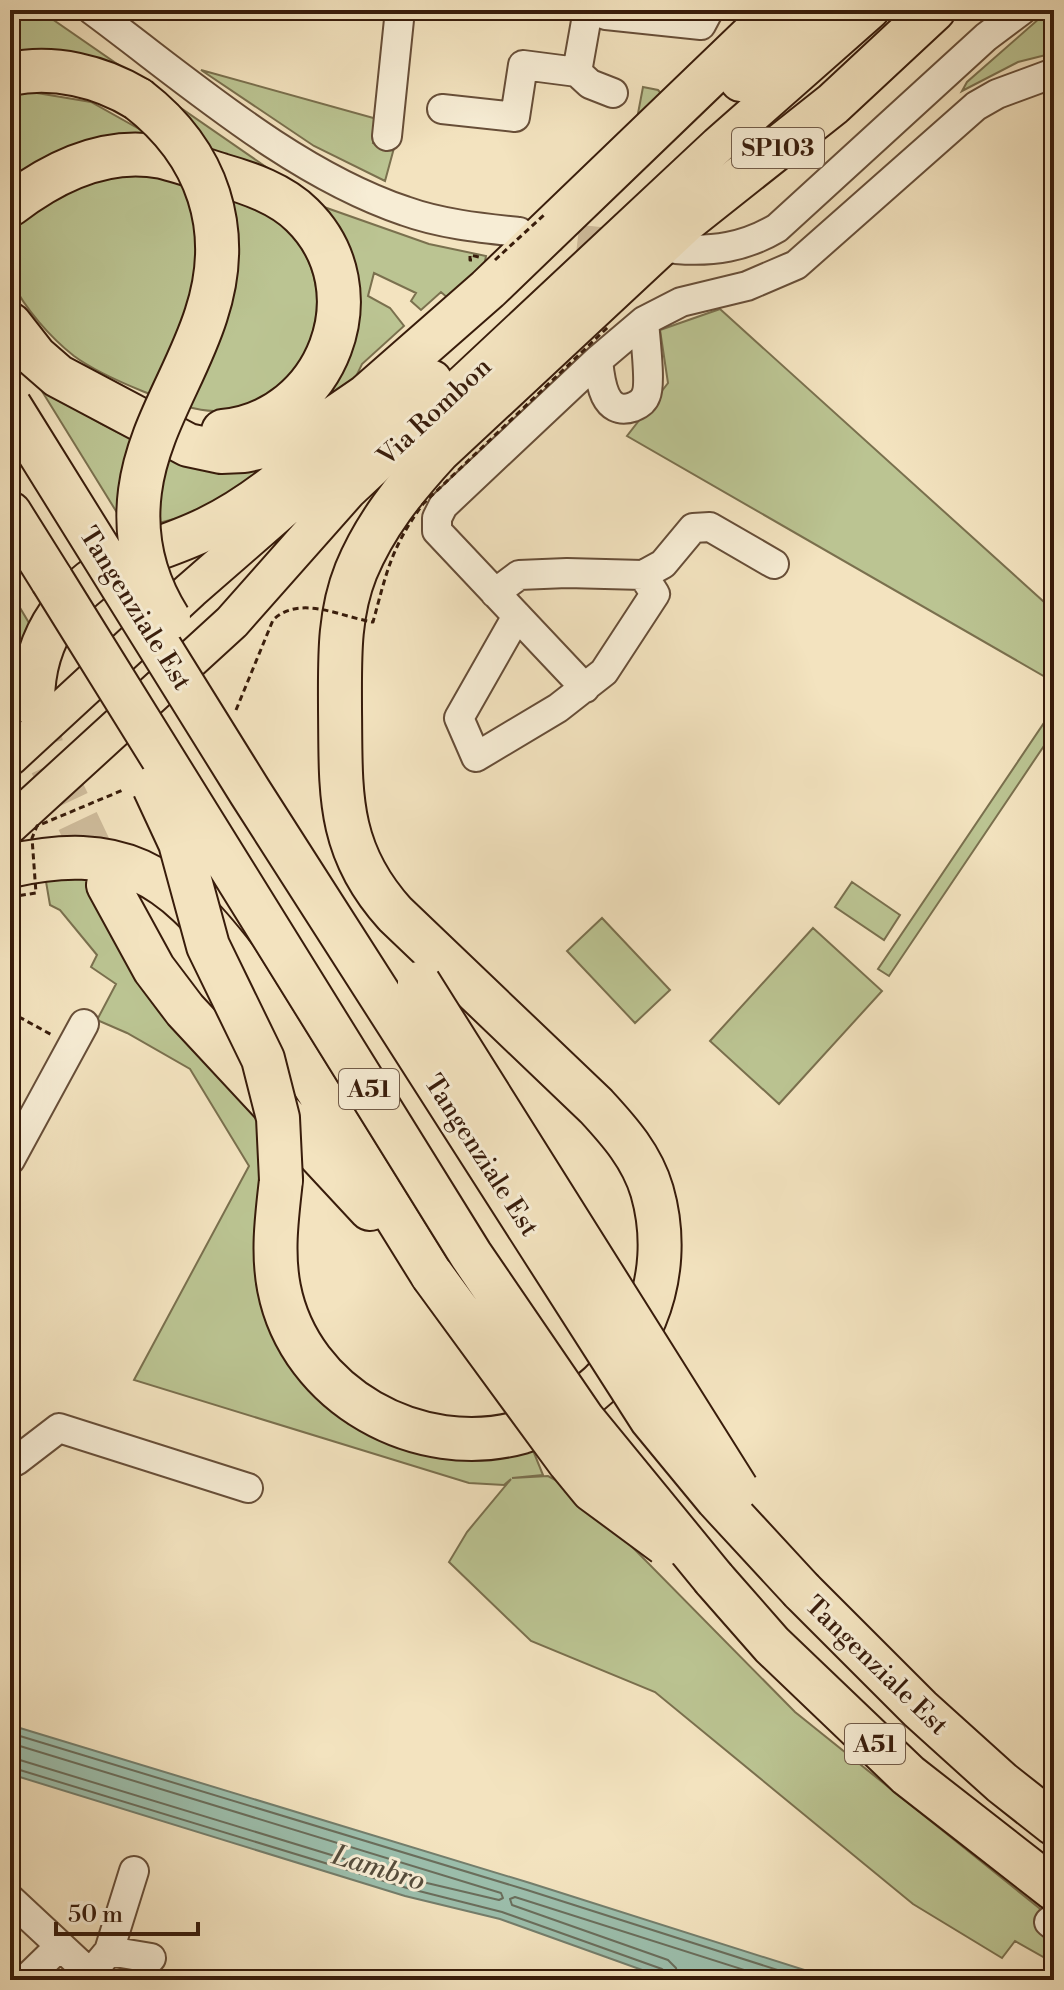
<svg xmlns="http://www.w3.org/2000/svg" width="1064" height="1990" font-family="'Libre Bodoni',serif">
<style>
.green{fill:#bbc492;stroke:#7a704e;stroke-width:2}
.water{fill:#9cbfad;stroke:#747e6c;stroke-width:2}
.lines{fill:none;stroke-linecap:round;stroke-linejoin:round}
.shore{stroke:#6a6e5c;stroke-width:2}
.minor-tunnel{stroke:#cebb9b;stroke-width:28;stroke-dasharray:28 14;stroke-linecap:butt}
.highway-tunnel{stroke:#cebb9b;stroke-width:42;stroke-dasharray:42 21;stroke-linecap:butt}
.minor-casing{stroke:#674e38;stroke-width:32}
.major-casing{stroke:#381c0b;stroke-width:40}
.highway-casing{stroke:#381c0b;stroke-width:46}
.path{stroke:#381c0b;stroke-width:3;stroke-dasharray:6 4;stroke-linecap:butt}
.minor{stroke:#f7edd5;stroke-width:28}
.major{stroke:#f3e3bf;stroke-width:36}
.highway{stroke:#f3e3bf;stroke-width:42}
.highway-bridge-casing{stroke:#381c0b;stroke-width:46;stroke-linecap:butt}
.path-bridge{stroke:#381c0b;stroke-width:3;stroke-dasharray:6 4;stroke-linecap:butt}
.highway-bridge{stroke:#f3e3bf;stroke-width:42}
.labels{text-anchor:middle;stroke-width:6;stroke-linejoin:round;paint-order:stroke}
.shield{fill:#f7edd5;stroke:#715b48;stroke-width:2}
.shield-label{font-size:24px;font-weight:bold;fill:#381c0b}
.street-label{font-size:26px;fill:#381c0b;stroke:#f7edd5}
.water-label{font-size:28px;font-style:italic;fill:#564d3c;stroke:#f7edd5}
</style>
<rect width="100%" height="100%" fill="#f3e3bf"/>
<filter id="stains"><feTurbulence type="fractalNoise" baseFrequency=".0025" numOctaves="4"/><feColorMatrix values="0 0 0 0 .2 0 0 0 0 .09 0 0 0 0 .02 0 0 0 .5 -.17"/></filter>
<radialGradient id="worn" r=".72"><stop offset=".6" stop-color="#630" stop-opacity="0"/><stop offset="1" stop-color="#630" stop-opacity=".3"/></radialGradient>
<path class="green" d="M10,10H39L324,207L429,244L486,256L483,272L450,300L441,292L421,310L411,301L416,293L374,273L368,296L390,308L404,326L362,364L349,391L286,423L340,254L171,119L10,68Z
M1049,10H1054V53L1018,62L962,91L967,82Z
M201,70L377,119L373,143L394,148L385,181L314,146Z
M643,87L658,90L665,98L636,124Z
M31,92L91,102L141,130L163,152L10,191V96Z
M154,172C184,182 219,188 247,201C301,228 329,276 312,335C304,360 286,388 261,400C247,407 230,411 214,411C182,411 101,376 74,356C51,338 25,309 12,282C8,274 10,262 10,253C10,187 106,176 154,172Z
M720,309L1054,611V682L627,436L668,383L660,330Z
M32,375C72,409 119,439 171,452C203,460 236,456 267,470L193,514L155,524H124Z
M10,591L32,628L28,642L14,641L10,628Z
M1050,714L1054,717V731L889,976L878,969Z
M81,867L92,887L259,1106L308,1385L530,1443L543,1475L512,1478L548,1476L578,1492L795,1712L1054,1920V1963L1015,1941L1002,1958L913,1904L655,1692L531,1641L449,1562L467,1532L511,1479L504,1485L469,1483L134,1380L249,1166L190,1069L127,1033L97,1020L116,984L91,967L97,955L60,910L50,905L44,870Z
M852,882L900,915L884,940L835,907Z
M602,918L670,990L635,1023L567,951Z
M813,928L882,991L779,1104L710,1041Z"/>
<path class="water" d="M10,1725L530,1883L836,1980H670L500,1919L405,1896L10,1774Z"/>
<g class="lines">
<path class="shore" d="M10,1733L527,1890L809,1980
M10,1743L501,1893L503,1898L499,1900L410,1879L10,1757
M10,1767L407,1888L502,1912L662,1969L667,1973L668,1980
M678,1980L676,1968L668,1960L512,1905L510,1899L515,1897L776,1980"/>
<path class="minor-tunnel" d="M536,234L626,244"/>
<path class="highway-tunnel" d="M33,704L43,748L108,885"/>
<defs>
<path id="minor" d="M92,10C188,81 292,173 405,211C441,224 481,228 519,232
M588,10L577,72L590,84L613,93
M591,10L606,15L701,25L709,10
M442,109L515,117L523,65L577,72
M387,136L400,10
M676,249C713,252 745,247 777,228L986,37L1022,10
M598,360C600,379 603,417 633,407C638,405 644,401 646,395C651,384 645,336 644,321
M643,575L663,564L693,528L710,527L774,564
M495,593L519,575L567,573L643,575L655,594L604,672L558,708L476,757L459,718L517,616
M585,688L437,531V518L443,506L598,360L644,321L681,302L747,286L796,265L976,106L997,94L1054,73
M10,1160L84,1024
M10,1460L16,1461L59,1428L248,1488
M10,1899L97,1980
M1049,1922L1054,1926
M109,1951L151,1958
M90,1974L109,1951L134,1871
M25,1980L60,1946"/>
<path id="major" d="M10,757L191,590L433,379
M10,825L232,622L348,491L718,145L871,10"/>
<path id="highway" d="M10,74C54,65 100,76 138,99
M741,80L817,22
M10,205C53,172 106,146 162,157C182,162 202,169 221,175C249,183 281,194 302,215C379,290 327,421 223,431
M10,324L35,356L58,376L188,445L221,452L244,451L290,441L328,422L366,396L488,289L778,10
M10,513L52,580
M33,704C32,636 70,583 134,557C159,548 184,540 208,528C256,505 297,468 337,434
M10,866C120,841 170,873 236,959L432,1275
M108,885L154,969L185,1010L370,1209
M281,1180C277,1216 272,1252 279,1288C300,1396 419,1461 522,1432C535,1428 548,1420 560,1413C639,1370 677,1278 652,1191C642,1157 620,1132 596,1106L395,914C336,849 341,791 340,709C340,661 338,616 356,571C375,525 405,488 438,452L688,219L833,104L934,10
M714,1579L772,1645L908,1775L1054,1889
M802,1591L920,1709L1002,1783L1054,1824"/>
</defs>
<use href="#minor" class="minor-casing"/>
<use href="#major" class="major-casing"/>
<use href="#highway" class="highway-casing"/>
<path class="path" d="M472,260H470V255L479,257
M10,1012L52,1035"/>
<use href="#minor" class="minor"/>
<use href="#major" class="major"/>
<use href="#highway" class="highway"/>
<defs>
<path id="highway-bridge" d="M138,99C208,153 234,230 206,315C187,375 148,428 140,491C134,537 145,581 169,619
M10,406L250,792L651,1419L717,1499L802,1591
M52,580L471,1255L583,1419L714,1579
M154,787L180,843L208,946L263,1059L278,1118L281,1180
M419,983L737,1489
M432,1275L569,1462L592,1490L665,1544"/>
</defs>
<use href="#highway-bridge" class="highway-bridge-casing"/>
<path class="path-bridge" d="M495,260L545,214
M236,710L273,620C300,594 341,617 373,622C387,571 391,548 423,504L608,327
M10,897L36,893L32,838L37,826L123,790"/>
<use href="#highway-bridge" class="highway-bridge"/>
</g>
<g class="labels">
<g class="shield">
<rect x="732" y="128" width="92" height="40" rx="6"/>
<rect x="339" y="1069" width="60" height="40" rx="6"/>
<rect x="845" y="1724" width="60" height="40" rx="6"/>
</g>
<g class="shield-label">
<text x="778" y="156">SP103</text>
<text x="369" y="1097">A51</text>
<text x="875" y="1752">A51</text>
</g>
<g class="street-label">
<text transform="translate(434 411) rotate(-43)" y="9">Via Rombon</text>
<text transform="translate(136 608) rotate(58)" y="9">Tangenziale Est</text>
<text transform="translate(482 1155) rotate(57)" y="9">Tangenziale Est</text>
<text transform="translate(877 1665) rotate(44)" y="9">Tangenziale Est</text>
</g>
<g class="water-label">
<text transform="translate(379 1867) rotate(17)" y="10">Lambro</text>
</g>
</g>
<rect width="1064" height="1990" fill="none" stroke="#f3e3bf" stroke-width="40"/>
<rect x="12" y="12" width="1040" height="1966" fill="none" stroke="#381c0b" stroke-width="4"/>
<rect x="20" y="20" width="1024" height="1950" fill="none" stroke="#381c0b" stroke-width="2"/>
<path d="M56 1922v12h142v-12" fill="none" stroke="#381c0b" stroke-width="4"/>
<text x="68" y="1922" font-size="24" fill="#381c0b" stroke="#f7edd5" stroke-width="6" paint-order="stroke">50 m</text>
<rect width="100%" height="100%" filter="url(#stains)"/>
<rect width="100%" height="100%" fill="url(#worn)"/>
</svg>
